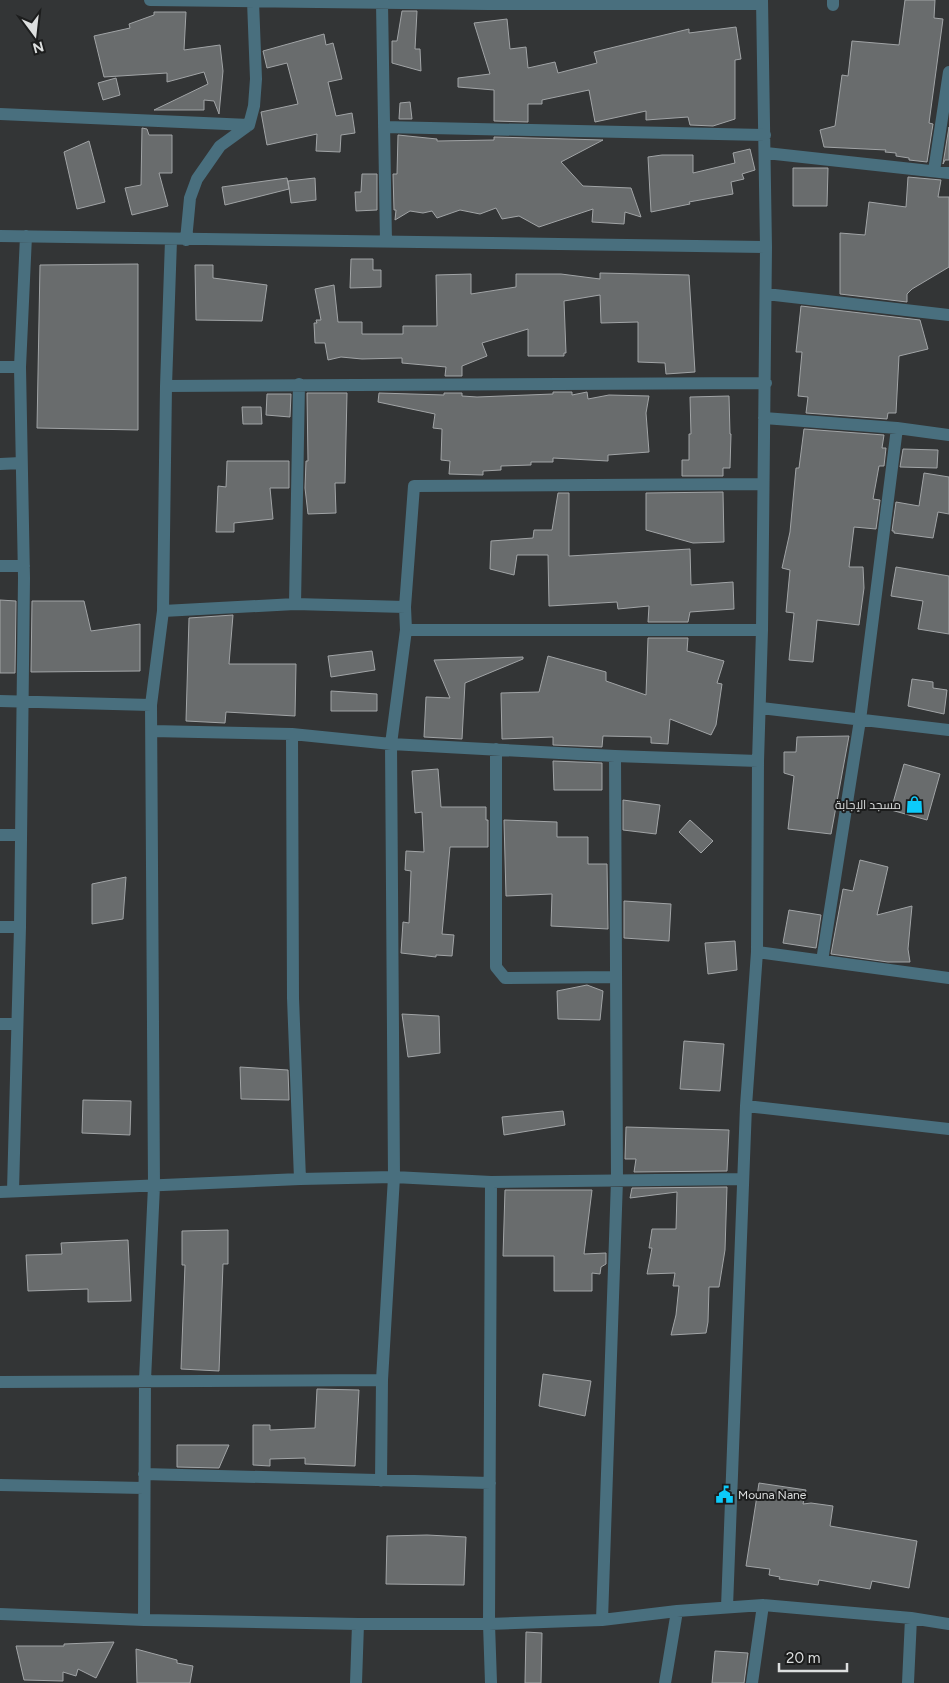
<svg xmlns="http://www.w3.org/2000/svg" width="949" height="1683" font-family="Figtree,Cairo,sans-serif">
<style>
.building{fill:#696c6d;stroke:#a1a4a6}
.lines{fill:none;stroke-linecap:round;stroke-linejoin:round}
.minor{stroke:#496f7e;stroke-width:12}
.labels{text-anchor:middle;stroke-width:4;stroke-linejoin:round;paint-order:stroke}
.poi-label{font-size:12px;fill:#dddfdf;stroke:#1c1d1d;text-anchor:end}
</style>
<rect width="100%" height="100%" fill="#333536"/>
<path class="building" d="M905,0H935L934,18L943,19L929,123L933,124L927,162L909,160V158L896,156V153L885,152L886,150L824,147L820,130L835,126L842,75L848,76L852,41L899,45Z
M402,11H417L415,49H420L421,71L392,63V41H397Z
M154,12H186L184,50L220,45L223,71L219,114L214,101L204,100V110H154L208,84L204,72L167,82V73L104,77L94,36L130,28L129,24L154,15Z
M507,19L510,49L526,47L528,68L555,62L558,73L597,63L594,52L689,29V33L736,27L741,59L735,60V119L713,126L690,125L688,117L646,120V111L595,122L589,90L542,100V104H528V122L494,121V90L458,87V78L490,74L474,23Z
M324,34L326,45L333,43L342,79L328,82L336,116L352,113L355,133L341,135L340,152L316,151L317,134L267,145L261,112L298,104L287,63L267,68L263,51Z
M116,78L120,95L103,100L98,83Z
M410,102L412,119H399L400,103Z
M949,127V160H945L943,164Z
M142,128L147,129L149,135H172V173H159L168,206L132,215L125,188L141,185Z
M398,135L437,139V141L494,140V137L603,140L561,162L583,186L631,188L641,217L625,212L624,224L592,222L593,209L539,227L519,216L502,219L496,208L480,214L460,210L437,218L432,211L423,213L410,211L395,220L396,210H394L393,174H397Z
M89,141L105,202L77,209L64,152Z
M750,149L755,170L742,174L744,179L731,182L733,194L689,202L690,204L651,212L648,157L662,155H693V173L735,163L733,153Z
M793,168H828L827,206H793Z
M362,174H377V210L356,211L355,192H361Z
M908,177L941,180L938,197H949V267L912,289L907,294V302L840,294V233L865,235L869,202L906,207Z
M287,178L289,189L225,205L222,187Z
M315,178L316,200L291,203L288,181Z
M351,259H373V270H381V287L350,288Z
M138,264V430L37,428L40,265Z
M195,265H213V278L267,285L262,321L196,320Z
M600,273L689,275L695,372L666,374L665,363L638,362V322L601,323L600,295L564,301L566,353H564V356H528V329L482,343L487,356L462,366V376H445L446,367L402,363V358L362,359L341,357L328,360L325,343H315L314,323H317L316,320H321L315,289L334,285L338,322H362V334H403V326H437L436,275L471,274V294L516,287V274H561L600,279Z
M801,306L920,320L928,349L899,356L896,413H888L887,419L806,413L808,397L798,396L802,352H796Z
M553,392H572V395L587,392L588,399L609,395L649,396L646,413L649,452L608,455V461L553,458V462H531V465L501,466V470L483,471V475L449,474L450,461L441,460L442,429L433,428L435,414L378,402L379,393L444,395V393H462V396L477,397L553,394Z
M307,393H347L345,483H335L336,513L308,514L305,488L306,461H308Z
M267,394H291L290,417L266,415Z
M729,396L730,434H731L730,468H723V476H682V460H689V434H691L690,397Z
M242,407H261L262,424H243Z
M804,429L884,435L882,448H886L884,466H879L873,499L880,500L876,529L854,527L849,567H863L864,588L859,625L817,620L813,662L789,660L794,613L786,612L790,570L782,568L790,532L796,468H799Z
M903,449L938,450L937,468L900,467Z
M227,461H289V488H270L273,519L234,523V532H216L218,486L226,487Z
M924,473L949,477V514L938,512L933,538L894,533V531H892L896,502L919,506Z
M723,492L724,542L693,543L646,530V493Z
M558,493H569V556L690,549L691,585L733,582L734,609L690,612L688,622H648L649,606L618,609L617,602L549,606L548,555H517L514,575L490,569L491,541L533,538L534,530H552Z
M896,567L949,576V634L918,629L923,601L891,596Z
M0,600L16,601L15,673H0Z
M32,601H84L91,631L140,624V671L31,672Z
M233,615L229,664H296L295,716L226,712L225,723L186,721L189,618Z
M648,638H688L687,651L724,661L717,683L722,684L716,725L711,735L670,719L668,744L651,743V737L603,736L602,747L553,745V737L502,739L501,693L539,692L548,656L606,672V681L646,695Z
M372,651L375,670L331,677L328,656Z
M523,657V659L465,683L462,739L424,737L426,697L450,698L434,660Z
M912,679L933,682V688L947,690L944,714L908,706Z
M331,691L377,694V711H331Z
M849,736L831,834L788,829L794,776L784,773V752H796L797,737Z
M553,761L602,763V790H554Z
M904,764L940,774L927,820L891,810Z
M438,769L441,807H486V820H488V847H450L442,934L454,935L452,956L436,955V957L401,953L403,922L409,923L411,871L405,870L406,851L424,852L422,812L415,813L412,771Z
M623,800L660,805L656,834L623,830Z
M504,820L557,822V837H588V864H607L608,929L551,926L552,894L506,896Z
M690,820L713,841L701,853L679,832Z
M860,860L888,867L877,915L912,906L908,949L910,962H888L831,954L843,889L853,891Z
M126,877L123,919L92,924V884Z
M624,901L671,904L669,941L624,938Z
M789,910L821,915L816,948L783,943Z
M735,941L737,970L708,974L705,943Z
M587,985L603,991L600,1020L558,1019L557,991Z
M402,1014L439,1016L440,1053L408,1057Z
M684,1041L724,1044L720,1091L680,1089Z
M240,1067L288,1070L289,1100L241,1099Z
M83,1100L131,1101L130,1135L82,1133Z
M563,1111L565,1125L504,1135L502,1117Z
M626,1127L729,1130L727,1171L634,1172L636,1159H625Z
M727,1187L725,1250L719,1287H709L708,1322L706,1333L671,1335L676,1315L679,1286H673L675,1273L647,1274L652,1248H649L652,1229H676L677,1192L630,1198L632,1188Z
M505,1190H592L584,1254L606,1253V1264L601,1267L600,1274L592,1273V1291H554V1256H503Z
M228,1230V1264H223L219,1371L181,1369L185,1265H182V1231Z
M128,1240L131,1301L88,1302V1289L28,1291L26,1255L62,1254L61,1243Z
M543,1374L591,1381L585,1416L539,1406Z
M317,1389L359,1390L355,1466L305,1464V1458L270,1459V1466L253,1465V1425H270V1430L315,1428Z
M177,1445H229L219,1468L177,1467Z
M759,1483L806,1490L803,1504L811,1503L833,1506L830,1526L917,1541L909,1588L872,1581L870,1589L819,1580L818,1585L779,1579L780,1577L769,1575L770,1569L746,1566Z
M427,1535L466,1537L464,1585L386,1584L387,1536Z
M526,1632L542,1633L541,1683H525Z
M114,1642L96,1678L78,1669L76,1676L63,1672V1681L24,1680L16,1646H64V1644Z
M136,1649L177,1660V1663L193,1666L190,1683H137Z
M715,1651L748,1653L744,1683H712Z"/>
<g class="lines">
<path class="minor" d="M150,0L487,4H761
M382,3L386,242
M833,5V0
M0,114L249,125
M384,127L765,135
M766,153L949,173
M934,171L949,72
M0,236L766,247
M186,240L190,198L197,179L220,146L249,125L254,106L256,79L253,1
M766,294L949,315
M0,367H20
M166,386L766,383
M764,418L897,428L949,435
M0,464L21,463
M0,566H24
M295,604L299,384
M163,611L295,604L405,607
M406,630H762
M0,701L151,705
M761,708L949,730
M152,731L292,734L391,744L615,756L758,761
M292,734L293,998L300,1179
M496,749V967L505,978L615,977
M0,835H21
M0,927H20
M757,952L949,978
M822,961L860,720L897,428
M0,1024H17
M746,1106L949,1129
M491,1182L489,1624L491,1683
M13,1191L20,927L24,578L20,367L26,236
M0,1192L300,1179L394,1177L491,1182L743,1179
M0,1382L382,1380
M144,1474L490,1483
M381,1481L382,1380L394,1177L391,744L406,630L405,607L414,486L763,484
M0,1485L144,1488
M727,1607L746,1106L757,952L758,761L762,630L766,247L762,0
M0,1614L144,1620L358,1624H489L602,1620L677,1611L763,1605L911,1618L949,1624
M144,1620L145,1380L154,1186L151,705L163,611L166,386L171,240
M602,1620L617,1180L615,756
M356,1683L358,1624
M665,1683L677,1611
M752,1683L763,1605
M908,1683L911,1618"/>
</g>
<defs>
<symbol id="shop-bare" viewBox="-9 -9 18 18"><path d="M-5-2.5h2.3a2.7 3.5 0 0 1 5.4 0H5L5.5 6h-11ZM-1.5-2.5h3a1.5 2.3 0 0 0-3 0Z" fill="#0ccafa" stroke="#1c1d1d" stroke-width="2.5" paint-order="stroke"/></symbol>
<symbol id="civic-bare" viewBox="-9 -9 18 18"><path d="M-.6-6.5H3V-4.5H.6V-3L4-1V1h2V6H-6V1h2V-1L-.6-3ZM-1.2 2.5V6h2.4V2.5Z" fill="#0ccafa" stroke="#1c1d1d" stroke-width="2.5" paint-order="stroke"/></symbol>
</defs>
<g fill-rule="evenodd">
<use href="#shop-bare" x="902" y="792" width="25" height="25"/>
<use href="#civic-bare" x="712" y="1482" width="25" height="25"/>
</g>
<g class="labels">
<g class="poi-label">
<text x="901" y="809">مسجد الإجابة</text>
<text x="738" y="1499" text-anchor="start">Mouna Nane</text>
</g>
</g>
<g transform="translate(35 35) rotate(165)" stroke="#1c1d1d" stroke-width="4" paint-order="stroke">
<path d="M0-4L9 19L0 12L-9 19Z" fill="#dddfdf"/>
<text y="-8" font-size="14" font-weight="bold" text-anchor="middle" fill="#dddfdf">N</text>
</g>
<path d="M779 1663v8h68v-8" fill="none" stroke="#dddfdf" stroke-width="2.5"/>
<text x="786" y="1663" font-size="15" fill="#dddfdf" stroke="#1c1d1d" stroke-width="4" paint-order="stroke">20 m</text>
</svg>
